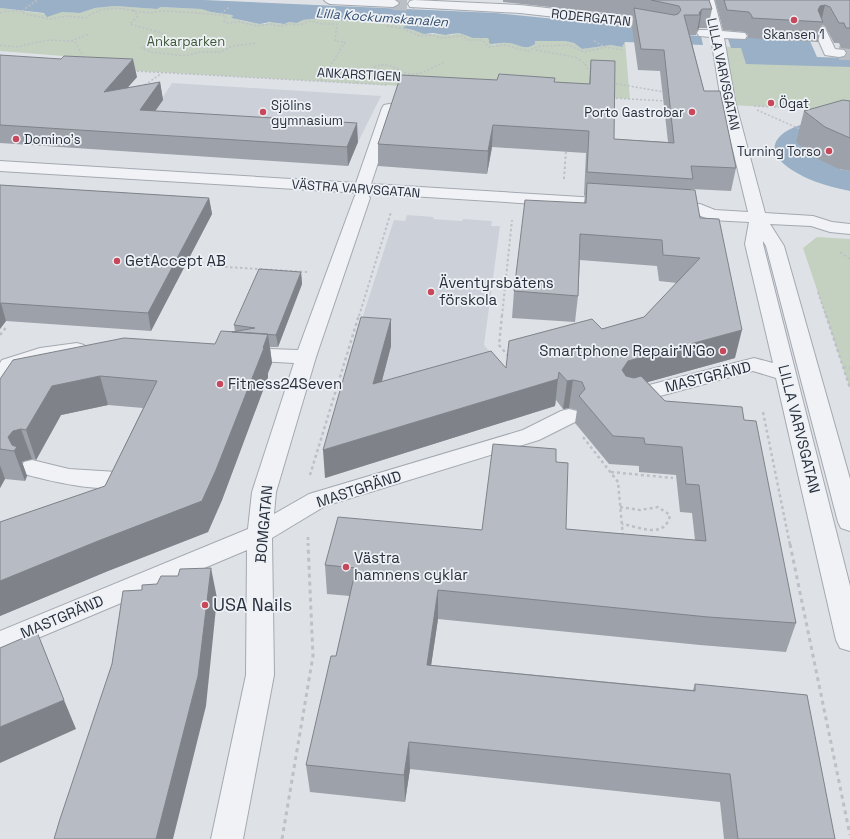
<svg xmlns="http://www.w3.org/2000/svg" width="850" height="839" font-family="'Space Grotesk',sans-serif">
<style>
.built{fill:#ccd1d9}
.green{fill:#c4d1c0}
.water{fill:#9ab0c6}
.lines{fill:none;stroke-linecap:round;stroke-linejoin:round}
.minor-tunnel{stroke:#babec5;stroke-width:14;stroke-dasharray:14 6;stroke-linecap:butt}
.minor-casing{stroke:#a4a9b1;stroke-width:2}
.path-far3{stroke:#bdc0c6;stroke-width:1.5;stroke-dasharray:2 2;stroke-linecap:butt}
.path-far2{stroke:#bdc0c6;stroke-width:2;stroke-dasharray:2.5 2.5;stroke-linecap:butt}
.path-far1{stroke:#bdc0c6;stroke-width:2.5;stroke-dasharray:3 3;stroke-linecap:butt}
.path{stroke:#bdc0c6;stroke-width:3;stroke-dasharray:4 4;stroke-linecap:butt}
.minor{fill:#f1f2f6;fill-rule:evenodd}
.wall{fill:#9da1a9}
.shaded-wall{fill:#7f8389}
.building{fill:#b6bbc4;stroke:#7f8389}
.poi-dot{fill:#c8485b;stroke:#eef1f5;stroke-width:1.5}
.labels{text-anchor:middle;stroke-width:3.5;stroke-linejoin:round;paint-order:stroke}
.far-water-label{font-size:13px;font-style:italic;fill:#344f6f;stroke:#eef1f5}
.far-street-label{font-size:13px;fill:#28303d;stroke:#eef1f5}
.far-poi-label{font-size:13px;fill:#28303d;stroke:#eef1f5;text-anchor:start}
.far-park-label{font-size:13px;fill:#3d5836;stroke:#eef1f5}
.poi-label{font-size:15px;fill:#28303d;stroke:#eef1f5;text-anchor:start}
.street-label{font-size:15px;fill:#28303d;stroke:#eef1f5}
.near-poi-label{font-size:18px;fill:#28303d;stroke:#eef1f5;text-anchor:start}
</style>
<rect width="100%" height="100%" fill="#dee2e7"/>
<path class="built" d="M172,83L381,96L358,142L143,128Z
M407,215L434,217L433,219L462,221L463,219L492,221L491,226H500L484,345L508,373L487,379L352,383L348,362L390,232L394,220L405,221Z"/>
<path class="green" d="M115,6L157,9L161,7L202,9L211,12L232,15L233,16L231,18L248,22L264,24L273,22L281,24L289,22L297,23L303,20L329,17L364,21L367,19L407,25L403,28L429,34L451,35L459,33L470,37L488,38L493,45C499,43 505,42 510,43C520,45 525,51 535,44V41H565L574,43L582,49L611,45L622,47L625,42L630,99L122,70L75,57L0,51V8L47,14L62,12L80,13L95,8Z
M720,46L741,48L820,65L850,67V111L730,105Z
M817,237L850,239V388L803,248Z"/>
<path class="water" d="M0,0H204L496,13L635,27L669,34L701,36L703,45L625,42L622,47L611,45L582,49L574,43L565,41H535V44C524,52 518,43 507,43C502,42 496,44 491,44L489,43V40L488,38H473L459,33L445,35L433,33L424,34L413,30L403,28L406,25L367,19L364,21L331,20L329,17L303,20L297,23L289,22L284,24L270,22L260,24L231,18L233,16L232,15L211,12L201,9L161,7L157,9L115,6L95,8L80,13L62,12L47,17L44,13L0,8Z
M727,36L810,41L817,57L850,58V67L746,64L741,48H731Z
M811,122L839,169L850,171V191C832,187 814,183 797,173C758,151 775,130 811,122Z"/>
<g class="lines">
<path class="minor-tunnel" d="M393,3L414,4
M839,53H850"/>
<defs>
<path id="minor" d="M324,0H395L399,3L397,5L393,7L330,4L326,2Z
M414,0L520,5L636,18L666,25L668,28L666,31L662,32L636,26L520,13L410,7L408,4L410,1Z
M702,0H714L722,31L745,33L747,36L745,39L724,38L735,101L765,213L813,216L832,222L850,224V234L830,232L811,226L770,224L784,246L850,479V531L841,528L838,522L766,246L763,241V244L850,586V651L840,648L836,640L776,378L753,371L630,404L622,402L619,397L622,392L754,358L773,363L745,244L749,222L711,220L696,214L662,211L660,207L662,203L668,202L700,204L715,210L748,212L721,101L711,37L699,36L697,33L699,30H710Z
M820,26L824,27L826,30L835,49L844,50L846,53L844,56L839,57L825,55L814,30L816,27Z
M389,104L394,105L396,108L371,184L614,199L620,200L622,204L620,208L614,209L363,193L368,194L370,198L316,357L276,492L274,514L309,494L523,430L561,411L569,409L577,411L580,416L577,421L539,440L325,506L272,538L274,675L243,839H211L246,675L247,550L0,654V631L248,529L252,492L294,363L242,360L235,358L232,354L235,350L242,348L298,350L354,198L356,194L361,193L0,171V161L356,183L382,108L384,105Z
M77,343L84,345L87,349L84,353L43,360L17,369L7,384L0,386V363L2,360L40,348Z
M32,460L69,469L117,472L125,474L129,480L125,486C99,493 50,481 24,474L20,468L24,462Z"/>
</defs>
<use href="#minor" class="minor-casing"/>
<path class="path-far3" d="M133,10L138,16L130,24L162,33L163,37L141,48L152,52L185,56L200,52H221L232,46L256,43
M22,11L37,0
M0,13L5,11H22L25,14L50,19L67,16L86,18C106,2 125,10 148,13C153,13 159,11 164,11C185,12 205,13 226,16L224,21L226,23L240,22L257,26L270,24L280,26L290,24L300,25L310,21L323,24H337
M221,14L229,7
M387,26L401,28L420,36L433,35L440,38L462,36L468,40H482L489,47L505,45L528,51L539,46L569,45L584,52L606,47L623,50
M71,41L89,34
M594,41L605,47
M0,45L16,47L48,40L71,41L75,42L85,59
M536,50L575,57L584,63L593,76
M133,71L388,85
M321,81L345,42L335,41L337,24
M356,83C367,71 378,59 395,68C401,70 406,74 412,74C424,74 434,67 444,62
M612,83L664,92
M145,85L162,73
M612,98L665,101
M754,106L813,109
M757,110L802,130"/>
<path class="path-far2" d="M564,179L566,150
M840,252L850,259
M210,266L307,272
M818,292L826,316
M359,316L391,212
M502,316L512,220"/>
<path class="path-far1" d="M502,315L499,345L509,357
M826,315L850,388
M0,335L7,326
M843,367L850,368
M763,412L790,545
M583,437L618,482L623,537
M611,472L673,478
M310,475L359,315
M620,507L640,510L658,507L670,515C665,540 640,527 622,524
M308,537V545"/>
<path class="path" d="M790,544L850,835
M282,839L313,656L308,544"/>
<use href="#minor" class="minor"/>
</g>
<path class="wall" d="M503,0H709L712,9L708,28H699L697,31L696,35H690L704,91L736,168L731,191L691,189V190L700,218L735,358L647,382L665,401L744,420L796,623L786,652L700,645L438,619L431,665L693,690L695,684L835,839H724L720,802L410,769L405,802L310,792L306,765L336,656L350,596L327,594L325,565L482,530L556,462L566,529L695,540L692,513L680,512L676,475L639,472V466L609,464L575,423L577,410L569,408L563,409L556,400L555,406L325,478L391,319V346L382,381L506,368L602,329L644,317L677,283L659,281L657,266L580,260L578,296L575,322L512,318L514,291L584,203L585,196L584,195L586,153L492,147L487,174L378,166V144L497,80L589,84L591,60L614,139L668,142L660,71L638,70L632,27L633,16L503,2Z
M715,0H850V49L841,48L839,43H834L825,26L822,25L818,42L748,38V35L745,32L723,30Z
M0,55L137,77L127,88L160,82L163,100L155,111L358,142L348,166L0,143Z
M850,101V171L839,169L816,158L796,142L804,111Z
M0,185L209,198L212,214L151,331L6,321L0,329Z
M301,272L302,284L278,347H270L272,363L268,373V377L222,500L208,532L108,571L0,616V522L105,486L143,408L108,405L61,415L36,460L32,459L24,461L22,462L27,476L25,481L5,479L0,488V379L215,344L232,332H235L234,325Z"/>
<path class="shaded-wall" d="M825,5L821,22L818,10L820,6Z
M702,9L699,28L697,31L700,15L699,13Z
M133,59L137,77L108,110L104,92Z
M160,82L163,100L143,128L140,110Z
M357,123L358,142L348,166L347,147Z
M493,125L492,147L487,174L488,151Z
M209,198L212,214L151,331L148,313Z
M301,272L302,284L278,347L276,335Z
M1,303L6,321L0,329V304Z
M391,319V346L374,411L373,384Z
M742,330L735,358L623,389L622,370L628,361Z
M268,334L272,363L268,373V377L222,500L208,532L108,571L0,616V581L263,348Z
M100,376L108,405L61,415L36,460L26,430L52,386Z
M558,379L555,406L325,478L323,450Z
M573,380L569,408L563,409L567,381Z
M21,429L32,459L24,461L22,462L27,476L25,481L14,451L8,437L13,431Z
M0,465L5,479L0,488Z
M211,568L217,598L206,706L173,839H156Z
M438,590V619L427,693V665Z
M64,700L76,729L0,763V727Z
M409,742L410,769L405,802L404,775Z"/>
<path class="building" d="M651,0H709L712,9H702L699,13L700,15H684L704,91H720L736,168L691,166L693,179L587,172L589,131L493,125L488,151L378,144L401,75L497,80L499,74L555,78L554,82L590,84L591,60L615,61L614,139L674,143L664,50L641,49L634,8L674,15L678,14L681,10L679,6Z
M724,0H850V28H846L844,23H839L830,7L825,5L820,6L818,10L823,22L752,18V16L749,12L727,10Z
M0,55L61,59L64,56L133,59L104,92L160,82L140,110L357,123L347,147L0,125Z
M843,100L850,101V138L825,127L804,111Z
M587,183L695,190L700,218L719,219L742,330L628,361L622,370L626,376L634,378L641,376L665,401L742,407L744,420L756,421L796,623L708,617L438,590L427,665L695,691V684L807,695L835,839H738L730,774L409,742L404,775L306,765L331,656H336L356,568L325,565L338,517L482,530L493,444L556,449V462L568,463L566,529L706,541L699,485L686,484L682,447L645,444L644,438L613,436L579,396L585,389L582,382L573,380L567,381L559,372L558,379L323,450L361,317L391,319L373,384L491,351L506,368L509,341L592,319L602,329L644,317L700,258L663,255L662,240L580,234L578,296L514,291L525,200L586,203Z
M0,185L209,198L148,313L1,303L0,304Z
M259,269L301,272L276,335L232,332L255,328L234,325Z
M221,331L268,334L263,348H264L216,470L202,501L98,541L0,581V522L105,486L157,381L100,376L52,386L26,430L21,429L13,431L8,437L12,445L17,447L14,451L0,449V379L13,360L124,338L215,344Z
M211,568L198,676L156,839H54L60,819L112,664L123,591L142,590V585L157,584L161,576H178L180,569Z
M37,632L64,700L0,727V648Z"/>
<g class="poi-dot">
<circle cx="794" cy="20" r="4"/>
<circle cx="771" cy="103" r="4"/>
<circle cx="263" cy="112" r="4"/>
<circle cx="692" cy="112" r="4"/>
<circle cx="16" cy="139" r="4"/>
<circle cx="829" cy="151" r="4"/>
<circle cx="117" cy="261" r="4"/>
<circle cx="431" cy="292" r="4"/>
<circle cx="723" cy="351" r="4"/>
<circle cx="220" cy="384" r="4"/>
<circle cx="346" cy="567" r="4"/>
<circle cx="205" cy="605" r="4"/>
</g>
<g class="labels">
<g class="far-water-label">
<text transform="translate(382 17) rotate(4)" y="5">Lilla Kockumskanalen</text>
</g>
<g class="far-street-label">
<text transform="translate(591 17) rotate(6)" y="5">RODERGATAN</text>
<text transform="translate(359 74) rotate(3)" y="5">ANKARSTIGEN</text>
<text transform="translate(724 74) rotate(78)" y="5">LILLA VARVSGATAN</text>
<text transform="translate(356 188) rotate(4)" y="5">VÄSTRA VARVSGATAN</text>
</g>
<g class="far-poi-label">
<text x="794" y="39" text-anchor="middle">Skansen 1</text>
<text x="779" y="108">Ögat</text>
<text x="271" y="110">Sjölins<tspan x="271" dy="15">gymnasium</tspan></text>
<text x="684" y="117" text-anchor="end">Porto Gastrobar</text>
<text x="24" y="144">Domino's</text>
<text x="821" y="156" text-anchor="end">Turning Torso</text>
</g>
<g class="far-park-label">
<text x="186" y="46">Ankarparken</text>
</g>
<g class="poi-label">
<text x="125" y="266">GetAccept AB</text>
<text x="439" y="288">Äventyrsbåtens<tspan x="439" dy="17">förskola</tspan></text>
<text x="715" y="356" text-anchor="end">Smartphone Repair'N'Go</text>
<text x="228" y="389">Fitness24Seven</text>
<text x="354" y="563">Västra<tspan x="354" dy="17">hamnens cyklar</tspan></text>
</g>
<g class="street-label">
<text transform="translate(708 377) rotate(-14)" y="5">MASTGRÄND</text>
<text transform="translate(799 429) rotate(76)" y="5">LILLA VARVSGATAN</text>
<text transform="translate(359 489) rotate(-18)" y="5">MASTGRÄND</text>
<text transform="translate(264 524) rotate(-85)" y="5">BOMGATAN</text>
<text transform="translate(62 617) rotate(-23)" y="5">MASTGRÄND</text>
</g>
<g class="near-poi-label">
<text x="213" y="611">USA Nails</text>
</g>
</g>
</svg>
